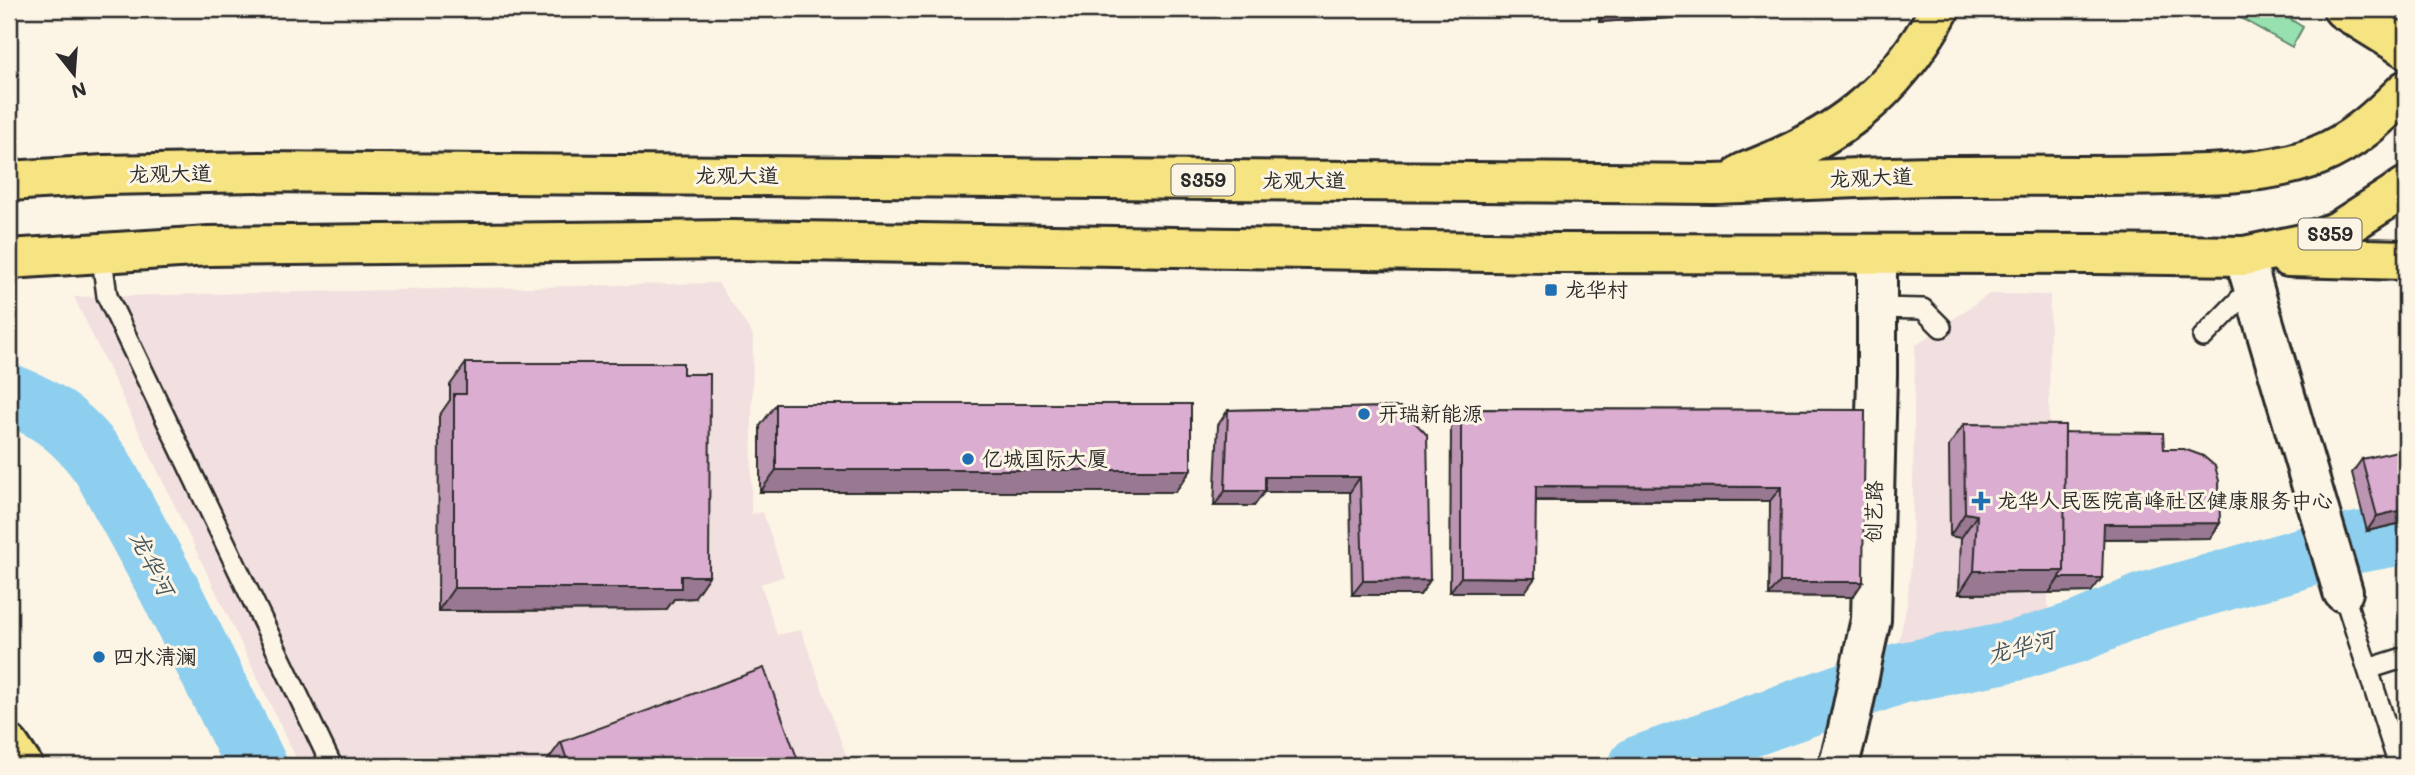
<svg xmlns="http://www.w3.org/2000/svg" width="2415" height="775" font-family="Mali,'LXGW WenKai TC',sans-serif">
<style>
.built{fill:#f2dfdf}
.green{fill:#97e0af;stroke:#61866d;stroke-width:2}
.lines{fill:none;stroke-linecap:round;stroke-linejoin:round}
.river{stroke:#8ecfef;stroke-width:61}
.lane-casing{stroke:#2b2b2b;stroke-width:24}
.street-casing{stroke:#2b2b2b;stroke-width:44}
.secondary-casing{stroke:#2b2b2b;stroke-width:44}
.primary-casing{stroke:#2b2b2b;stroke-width:44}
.lane{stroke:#fcf5e5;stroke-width:19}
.street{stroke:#fcf5e5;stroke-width:38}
.secondary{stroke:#fcf5e5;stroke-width:38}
.primary{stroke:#f6e381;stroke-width:38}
.wall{fill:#bc95b3;stroke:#2b2b2b;stroke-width:2}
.shaded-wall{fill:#997992;stroke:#2b2b2b;stroke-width:2}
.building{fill:#dbadd0;stroke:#2b2b2b;stroke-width:2}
.poi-dot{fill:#1f6fb2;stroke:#fcf5e5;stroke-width:2.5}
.labels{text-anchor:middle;stroke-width:6;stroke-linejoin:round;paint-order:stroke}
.shield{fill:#fcf5e5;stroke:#6a6863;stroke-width:2}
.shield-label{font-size:19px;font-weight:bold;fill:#2b2b2b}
.street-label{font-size:21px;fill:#2b2b2b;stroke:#fcf5e5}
.poi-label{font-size:21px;fill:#2b2b2b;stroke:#fcf5e5;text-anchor:start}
.water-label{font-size:23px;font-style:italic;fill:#44545c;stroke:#fcf5e5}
</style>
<rect width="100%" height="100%" fill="#fcf5e5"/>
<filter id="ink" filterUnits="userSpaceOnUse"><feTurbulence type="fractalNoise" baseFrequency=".0143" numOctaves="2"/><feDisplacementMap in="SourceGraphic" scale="14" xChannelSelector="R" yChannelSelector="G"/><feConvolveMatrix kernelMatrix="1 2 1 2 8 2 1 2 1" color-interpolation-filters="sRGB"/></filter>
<g filter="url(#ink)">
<path class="built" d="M718,283L753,335L751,514L763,512L784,576L761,584L777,635L801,630L850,766H300L74,297Z
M1989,294L2050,295L2048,610L1915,650L1898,645L1907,604L1912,555L1915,346Z"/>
<path class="green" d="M2225,9H2274L2303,27L2292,47Z"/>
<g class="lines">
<path class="river" d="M9,394C51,410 76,430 102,466L169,589L257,766
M1639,766L1901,673L2018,650L2080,631L2145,603L2355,543L2406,534"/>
<defs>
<path id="lane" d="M101,251L107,296L332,766
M1877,308L1923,309L1941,327
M2203,337L2245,294L2254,293
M2343,592L2399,766
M2368,669L2406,657"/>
<path id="street" d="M2244,256L2343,592"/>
<path id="secondary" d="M1838,766C1853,719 1859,669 1871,620L1877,375V255"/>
<path id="primary" d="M2343,9L2406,48
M1743,173C1834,139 1893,97 1940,9
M9,181L104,175L258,172L1714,184C1793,181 1873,176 1953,176C2024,175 2094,177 2165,175C2216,174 2270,174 2317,156C2353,142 2380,116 2406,90
M2288,257L2406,260
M9,259L209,246L732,240L1555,253L2094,254L2244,256L2302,244L2338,231L2406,187
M9,745L23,766"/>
</defs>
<use href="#lane" class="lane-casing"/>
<use href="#street" class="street-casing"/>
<use href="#secondary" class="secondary-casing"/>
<use href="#primary" class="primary-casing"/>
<use href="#lane" class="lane"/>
<use href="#street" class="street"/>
<use href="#secondary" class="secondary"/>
<use href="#primary" class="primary"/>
</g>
<path class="wall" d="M1598,9H1783L1781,12L1599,22Z
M466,363L694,598L674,599L666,610L438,611L439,416L450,400V385Z
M776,404L1191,470L1175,492H760V426Z
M1400,407L1430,580L1420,595H1352L1350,492H1264L1254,506H1214L1218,425L1228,410Z
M1461,409L1865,410L1853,597L1769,596L1770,501H1536L1525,592H1450L1451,423Z
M1964,424L2065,432L2164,449L2220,523L2210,538L2103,539L2091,592L1959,594L1961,538L1950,536L1949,446Z
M2362,459L2406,522L2367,531L2352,473Z
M561,742L800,766H546L545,764Z"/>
<path class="shaded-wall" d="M1609,9H1783L1781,12L1599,22Z
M776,470H1191L1175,492H760Z
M1265,477H1360L1350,492H1264L1254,506H1214L1225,491Z
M1536,486L1781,487L1770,501L1526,500Z
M2406,509V522L2367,531L2377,516Z
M1965,513L1977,515L1961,538L1950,536Z
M2220,523L2210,538L2093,539L2104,524Z
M1974,571H2064L2049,593L1959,594Z
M681,576H709L694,598L674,599L666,610L438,611L454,588Z
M1461,577L1535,578L1525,592H1450Z
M2059,578H2102L2091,592L2049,593Z
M1430,580L1420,595H1352L1363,581Z
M1780,582H1863L1853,597L1769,596Z"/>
<path class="building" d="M466,363H683V374H710L709,576H681V588H454V394H466Z
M776,404H1191V470H776Z
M1400,407L1427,435L1430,580L1363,581L1360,477H1265V491H1225L1228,410Z
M1461,409L1865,410L1863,582H1780L1781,487L1536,486L1535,578L1461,577Z
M1964,424L2065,425L2064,571H1974L1977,515L1965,513Z
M2065,432L2163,433L2164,449H2184L2203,456L2215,466L2219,481L2220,523L2104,524L2102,578H2059L2064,571Z
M2406,449V509L2377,516L2362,459Z
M764,668L800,766H569L561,742Z"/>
</g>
<g class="poi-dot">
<rect x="1544" y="283" width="14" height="14" rx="3.5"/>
<circle cx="1364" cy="414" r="7"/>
<circle cx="968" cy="459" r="7"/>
<path d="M1977.5 490.5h7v7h7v7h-7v7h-7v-7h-7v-7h7z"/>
<circle cx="99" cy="657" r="7"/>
</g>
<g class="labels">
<g class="shield">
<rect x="1171.5" y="164.5" width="63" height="31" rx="5"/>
<rect x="2298.5" y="218.5" width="63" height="31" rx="5"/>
</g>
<g class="shield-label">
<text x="1203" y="187">S359</text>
<text x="2330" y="241">S359</text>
</g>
<g class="street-label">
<text transform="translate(170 174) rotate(-1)" y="7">龙观大道</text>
<text x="737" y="183">龙观大道</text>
<text transform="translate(1871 178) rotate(-2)" y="7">龙观大道</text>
<text x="1304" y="188">龙观大道</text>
<text transform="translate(1874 512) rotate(-89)" y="7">创艺路</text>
</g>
<g class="poi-label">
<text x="1565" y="297">龙华村</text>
<text x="1378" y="421">开瑞新能源</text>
<text x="982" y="466">亿城国际大厦</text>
<text x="1997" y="508">龙华人民医院高峰社区健康服务中心</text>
<text x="113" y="664">四水清澜</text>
</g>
<g class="water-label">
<text transform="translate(152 563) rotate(63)" y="8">龙华河</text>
<text transform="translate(2021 647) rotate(-14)" y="8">龙华河</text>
</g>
</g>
<rect width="2415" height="775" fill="none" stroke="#fcf5e5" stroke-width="35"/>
<rect x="18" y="18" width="2380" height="740" fill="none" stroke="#2b2b2b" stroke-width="2.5" filter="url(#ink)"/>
<g transform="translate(74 74) rotate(163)" stroke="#fcf5e5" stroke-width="5" paint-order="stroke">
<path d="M0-5L12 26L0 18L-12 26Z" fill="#2b2b2b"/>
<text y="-10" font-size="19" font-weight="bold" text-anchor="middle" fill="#2b2b2b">N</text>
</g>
</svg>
